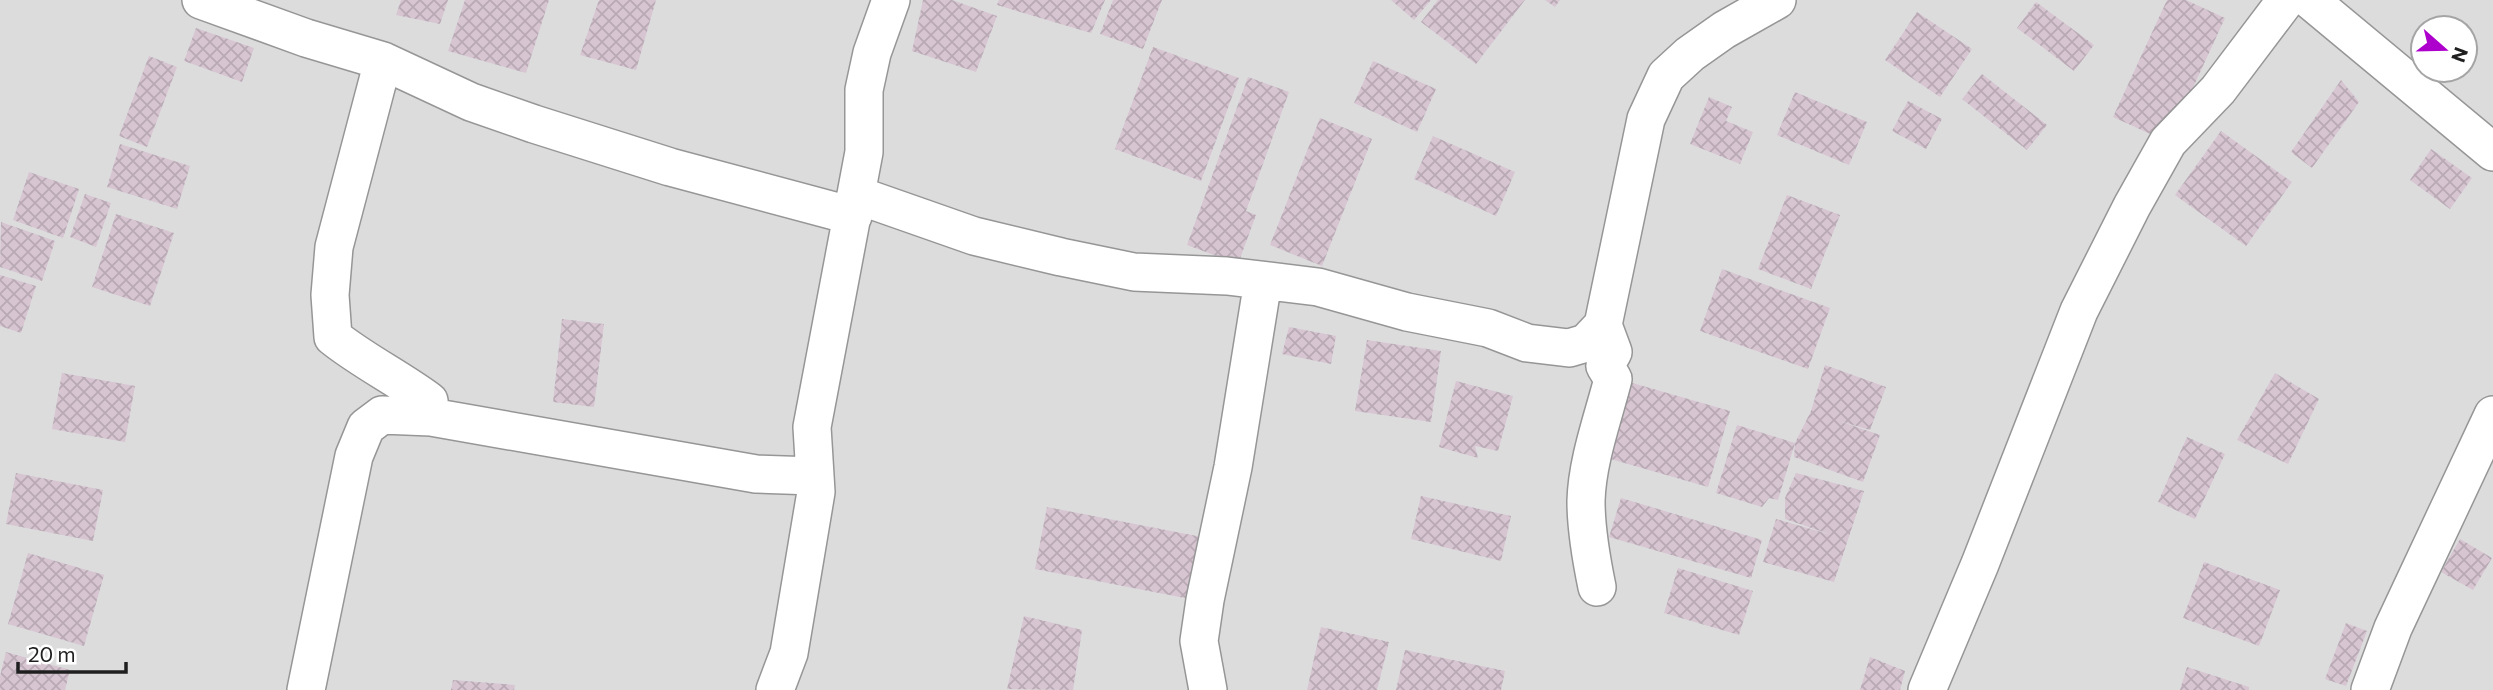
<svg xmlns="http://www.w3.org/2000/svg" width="2493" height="690" font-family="Commissioner,sans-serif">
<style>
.residential{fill:#dddcdd;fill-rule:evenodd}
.building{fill:url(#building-cross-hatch)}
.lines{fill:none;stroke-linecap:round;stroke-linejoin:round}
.minor-casing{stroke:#969696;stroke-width:40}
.minor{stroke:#fff;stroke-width:37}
</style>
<defs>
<pattern id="building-cross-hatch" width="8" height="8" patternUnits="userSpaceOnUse" patternTransform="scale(1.75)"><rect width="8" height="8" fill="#d7c5d2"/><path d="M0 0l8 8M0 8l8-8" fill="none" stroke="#b8a9b4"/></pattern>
</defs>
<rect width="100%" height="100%" fill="#f0e5ea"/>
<path class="residential" d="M0,0H2493V690H0ZM2423,28H2465V70H2423Z"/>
<path class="building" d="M401,0H448L440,24L396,15Z
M465,0H549L526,73L448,51Z
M599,0H656L636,70L580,55Z
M923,0H952L997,16L976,72L912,51Z
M999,0H1105L1091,33L997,5Z
M1113,0H1162L1143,49L1100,34Z
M1391,0H1431L1414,20Z
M1438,0H1525L1476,64L1421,22Z
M1545,0H1560L1555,7Z
M2167,0H2186L2225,18L2168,142L2113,117Z
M2036,2L2094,45L2074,71L2017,28Z
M1917,12L1972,49L1940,97L1885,60Z
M196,28L254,48L242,82L184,61Z
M1153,47L1239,78L1201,181L1115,149Z
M149,56L177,67L147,147L119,136Z
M1373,61L1436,89L1417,132L1354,103Z
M1982,74L2047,125L2027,150L1962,99Z
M1248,77L1289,92L1246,211L1256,215L1238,264L1187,245Z
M2341,80L2359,102L2312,168L2291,152Z
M1795,92L1867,122L1849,165L1777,135Z
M1709,97L1732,107L1726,121L1753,132L1740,164L1690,144Z
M1908,101L1942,119L1926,149L1892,131Z
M1320,118L1372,139L1322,266L1270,245Z
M2221,131L2292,182L2246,246L2175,195Z
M1433,136L1515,172L1496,216L1414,179Z
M120,144L190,166L177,209L107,187Z
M2431,149L2472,178L2450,209L2410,180Z
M29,172L79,189L63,238L13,220Z
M85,194L111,203L96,247L70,237Z
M1787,195L1840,215L1811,289L1758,269Z
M116,214L174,233L150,306L92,287Z
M1,222L55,241L42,281L0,267Z
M1722,269L1830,308L1808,369L1700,331Z
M0,275L36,286L21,333L0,326Z
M562,319L604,324L594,407L553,402Z
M1289,327L1336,336L1331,364L1282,354Z
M1367,340L1441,351L1431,422L1355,411Z
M1825,365L1886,387L1870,430L1836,420L1880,435L1863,482L1794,457L1795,443L1811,411Z
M62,373L135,386L125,442L52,429Z
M2275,373L2319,399L2288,464L2237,440Z
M1456,381L1513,396L1498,451L1475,446L1478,458L1439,447Z
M1629,382L1730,411L1708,487L1607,458Z
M1737,425L1795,443L1778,500L1769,498L1762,507L1716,493Z
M2187,437L2225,454L2195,519L2158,502Z
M16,473L103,490L93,541L6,524Z
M1796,473L1864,491L1834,582L1763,562L1776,519L1832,535L1785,519V498Z
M1421,496L1511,516L1501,561L1411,539Z
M1621,498L1762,540L1751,578L1609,537Z
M1047,507L1202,537L1190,599L1035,569Z
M2460,539L2492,558L2473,590L2441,572Z
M28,553L104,575L84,646L8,624Z
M2204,562L2280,590L2259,646L2183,618Z
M1678,568L1753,591L1739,635L1664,613Z
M1024,616L1082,630L1073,690L1007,689Z
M2346,623L2367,631L2346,686L2325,679Z
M1321,627L1389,642L1377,690H1307Z
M1405,650L1505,671L1501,690H1396Z
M6,652L70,670L65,690H0V676Z
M1870,657L1905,671L1900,690H1860Z
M2187,667L2249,687V690H2180Z
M453,680L515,685L514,690H451Z"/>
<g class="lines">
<defs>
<path id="minor" d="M201,0L306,38L383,61L471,102L534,124L670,167L853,216
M2310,0L2493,152
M383,61L334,247L330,295L333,337C363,361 398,378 429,401L431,417
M857,195L974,236L1061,257L1134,272L1227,276L1318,287L1407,312L1488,328L1527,343L1569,348L1586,343L1603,325
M1597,587C1591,558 1586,530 1586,501C1587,461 1603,418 1613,379L1605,366L1613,352L1603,325L1646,119L1666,76L1690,54L1724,30L1777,0
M306,690L354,456L366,427L382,415L431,417L756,474L814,476
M775,690L789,653L816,492L812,427L864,152V90L872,53L891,0
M1208,690L1199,641L1205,600L1233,467L1263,281
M1927,690L1980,564L2079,311L2132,206L2168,142L2218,90L2286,0
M2370,690L2393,628L2493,415"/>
</defs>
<use href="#minor" class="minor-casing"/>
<use href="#minor" class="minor"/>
</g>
<g transform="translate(2444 49) rotate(110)"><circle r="33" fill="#ffffff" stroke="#a5a5a5" stroke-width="2"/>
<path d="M0-5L12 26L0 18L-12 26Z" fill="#ae00cd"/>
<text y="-10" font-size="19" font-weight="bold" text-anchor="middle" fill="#1f1f1f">N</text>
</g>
<path d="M18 662v10h108v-10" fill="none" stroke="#1f1f1f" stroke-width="3.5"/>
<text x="28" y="662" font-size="21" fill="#1f1f1f" stroke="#ffffff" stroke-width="5" paint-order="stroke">20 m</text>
</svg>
